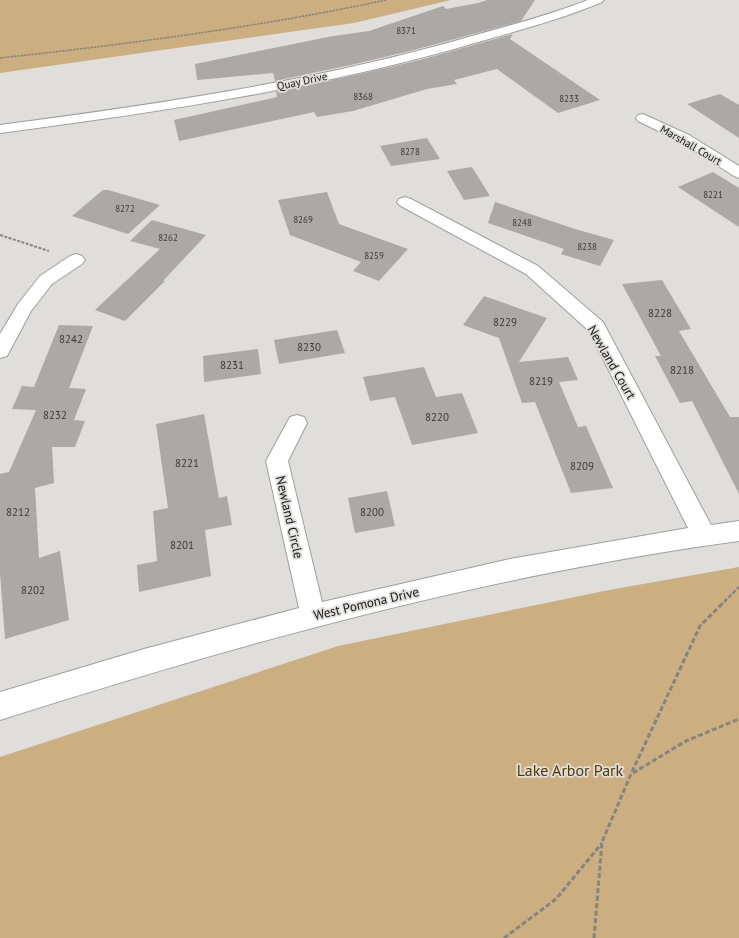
<svg xmlns="http://www.w3.org/2000/svg" width="739" height="938" font-family="'PT Sans',sans-serif">
<style>
.green{fill:#cbaf80}
.building{fill:#aba8a5}
.lines{fill:none;stroke-linecap:round;stroke-linejoin:round}
.street-casing{stroke:#a09e9b;stroke-width:2}
.path-far3{stroke:#858481;stroke-width:1.5;stroke-dasharray:2.5 1;stroke-linecap:butt}
.path-far2{stroke:#858481;stroke-width:2;stroke-dasharray:3 1.5;stroke-linecap:butt}
.path-far1{stroke:#858481;stroke-width:2.5;stroke-dasharray:4 2;stroke-linecap:butt}
.path{stroke:#858481;stroke-width:3;stroke-dasharray:5 2.5;stroke-linecap:butt}
.street{fill:#fff;fill-rule:evenodd}
.labels{text-anchor:middle;stroke-width:3.5;stroke-linejoin:round;paint-order:stroke}
.far-number-label{font-size:9px;fill:#3b3a38}
.far-street-label{font-size:11px;fill:#161614;stroke:#e0deda}
.number-label{font-size:11px;fill:#3b3a38}
.street-label{font-size:13px;fill:#161614;stroke:#e0deda}
.near-park-label{font-size:16px;fill:#513800;stroke:#e0deda}
</style>
<rect width="100%" height="100%" fill="#e0deda"/>
<path class="green" d="M0,0H451L354,23L0,73Z
M739,567V938H0V757L338,646L609,590Z"/>
<path class="building" d="M487,0H535L521,21L414,50L355,64L275,81L273,73L197,80L195,64L333,36L369,31L443,6L446,9L478,3Z
M513,34L510,39L600,100L558,113L497,69L454,80L457,84L427,89L353,111L317,117L314,112L179,141L174,120L277,97L276,92L360,74L420,60Z
M720,94L739,105V138L687,104Z
M427,138L440,159L391,166L380,146Z
M472,167L490,196L464,200L447,171Z
M713,172L739,188V227L678,187Z
M103,190H108L160,205L128,234L72,216Z
M327,192L339,224L408,249L379,281L353,271L361,262L290,235L278,200Z
M495,202L575,229L614,240L600,266L561,254L564,249L488,223Z
M152,220L206,235L163,281H165L125,321L95,310L160,249L130,241Z
M662,280L691,329L679,331L730,417H739V494L692,401L680,403L655,356H661L622,284Z
M484,296L547,318L519,362L568,357L578,380L559,382L578,427L586,426L613,488L571,493L535,402L522,403L499,338L463,325Z
M59,325L93,326L69,388L86,389L74,420L85,421L75,447H52L54,483L35,488L39,558L60,551L69,620L5,639L0,573V474L9,472L36,410L12,409L22,386L34,387Z
M337,330L345,353L279,364L274,340Z
M258,349L261,374L204,382L203,356Z
M424,367L436,397L462,393L478,433L412,445L395,397L370,401L363,377Z
M204,414L219,498L227,496L232,525L205,530L211,576L139,592L137,565L157,561L153,511L168,508L156,424Z
M387,491L395,526L355,533L348,498Z"/>
<g class="lines">
<defs>
<path id="street" d="M588,0H604L602,2C562,19 520,30 478,42C322,88 161,112 0,133V125C159,104 318,81 472,36C511,25 550,15 588,0Z
M643,114L689,135L739,166V178L734,176L679,141L638,121L636,118L638,115Z
M405,197L411,199L538,266L603,322L711,525L739,521V541C677,549 616,560 554,572C366,609 182,662 0,720V692L144,649L299,608L266,461L290,417L297,415L304,417L307,423L288,461L322,602L510,559L688,528L589,331L526,274L399,205L397,202L399,199Z
M76,254L82,256L85,260L82,264L52,284L31,311L7,356L0,358V334L18,304L40,276L70,256Z"/>
</defs>
<use href="#street" class="street-casing"/>
<path class="path-far3" d="M0,58C129,44 259,27 386,0"/>
<path class="path-far2" d="M0,235L49,251"/>
<path class="path-far1" d="M720,606L739,587"/>
<path class="path" d="M633,773L686,741L739,719
M504,938L556,899L602,843
M594,938L602,842L631,774L700,626L721,605"/>
<use href="#street" class="street"/>
</g>
<g class="labels">
<g class="far-number-label">
<text x="406" y="34">8371</text>
<text x="363" y="100">8368</text>
<text x="569" y="102">8233</text>
<text x="410" y="155">8278</text>
<text x="713" y="198">8221</text>
<text x="125" y="212">8272</text>
<text x="303" y="223">8269</text>
<text x="522" y="226">8248</text>
<text x="168" y="241">8262</text>
<text x="587" y="250">8238</text>
<text x="374" y="259">8259</text>
</g>
<g class="far-street-label">
<text transform="translate(302 81) rotate(-12)" y="4">Quay Drive</text>
<text transform="translate(691 145) rotate(30)" y="4">Marshall Court</text>
</g>
<g class="number-label">
<text x="660" y="317">8228</text>
<text x="505" y="326">8229</text>
<text x="71" y="343">8242</text>
<text x="309" y="351">8230</text>
<text x="232" y="369">8231</text>
<text x="682" y="374">8218</text>
<text x="541" y="385">8219</text>
<text x="55" y="419">8232</text>
<text x="437" y="421">8220</text>
<text x="187" y="467">8221</text>
<text x="582" y="470">8209</text>
<text x="18" y="516">8212</text>
<text x="372" y="516">8200</text>
<text x="182" y="549">8201</text>
<text x="33" y="594">8202</text>
</g>
<g class="street-label">
<text transform="translate(612 362) rotate(60)" y="5">Newland Court</text>
<text transform="translate(290 517) rotate(77)" y="5">Newland Circle</text>
<text transform="translate(366 603) rotate(-13)" y="5">West Pomona Drive</text>
</g>
<g class="near-park-label">
<text x="570" y="776">Lake Arbor Park</text>
</g>
</g>
</svg>
